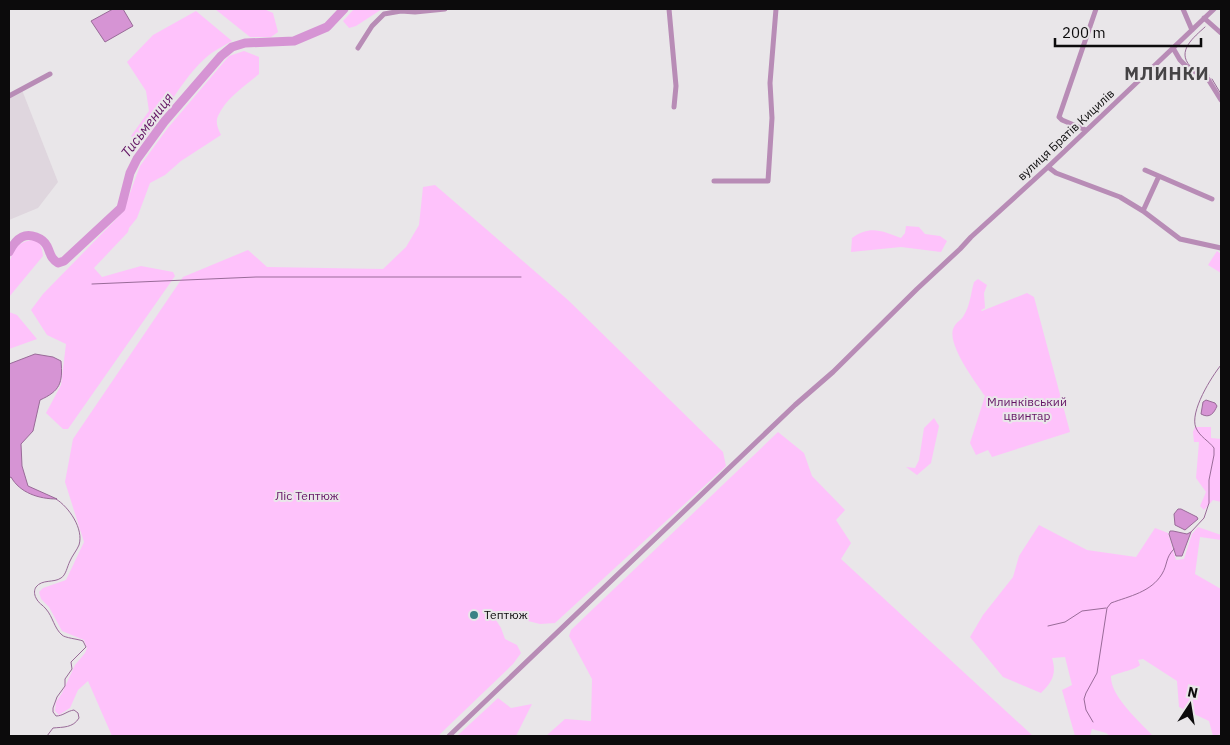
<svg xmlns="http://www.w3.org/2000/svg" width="1230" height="745" font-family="'IBM Plex Sans',sans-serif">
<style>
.built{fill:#dfd6de}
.green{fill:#fec2fb}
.water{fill:#d694d4;stroke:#996b98}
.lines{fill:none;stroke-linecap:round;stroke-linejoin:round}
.stream{stroke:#996b98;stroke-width:1}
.river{stroke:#d694d4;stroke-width:9}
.minor{stroke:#b88cb6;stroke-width:5}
.poi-dot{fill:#3a8284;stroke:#e9e6e9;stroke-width:2}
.labels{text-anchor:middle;stroke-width:4;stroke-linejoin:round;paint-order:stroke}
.street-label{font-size:12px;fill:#0c0b0c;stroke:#e9e6e9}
.park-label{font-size:12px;fill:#641565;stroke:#e9e6e9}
.poi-label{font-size:12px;fill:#0c0b0c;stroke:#e9e6e9;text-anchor:start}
.water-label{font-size:14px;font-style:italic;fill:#621363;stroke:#e9e6e9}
.district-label{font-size:18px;font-weight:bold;letter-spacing:1px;fill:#454345;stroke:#e9e6e9}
</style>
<rect width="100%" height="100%" fill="#e9e6e9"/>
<path class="built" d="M22,90L58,182L38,208L9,220V98Z"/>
<path class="green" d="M215,9H264L273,13L278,32L271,37H250Z
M354,9H382L356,26L349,28L343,21Z
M196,11L232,41C224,46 215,50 209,55C181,78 164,117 141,144L131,136L149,111L146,91L127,62L153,35Z
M244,51L259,57V74C245,86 226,98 218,116C215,122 218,129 221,135L181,161L165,175L150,183L137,218L129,228L128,232L94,268L102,277L141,266L173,272L175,276L68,429H63L46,413L61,385L66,344L47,335L31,310L43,294L123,212L140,166L167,129L229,56Z
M435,185L568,300L723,452L726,466L555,623L540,624L500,614L496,620L501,628L505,639L517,645L521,653L513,664L438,736H112L88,681L78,690L70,708L59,715L55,711L56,702L62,693L75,665L85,653L87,648L84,640L62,631L49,607L41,599L39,592L43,588L66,580L84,542L65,482L73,439L183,277L248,250L267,267L383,269L406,247L419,225L423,187Z
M906,226L919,227L925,234L940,236L947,241L941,252L901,247L851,252L852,238C871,225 881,231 901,238L905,233Z
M32,240L39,242L42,249L43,256L9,297C9,276 3,244 32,240Z
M1217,251L1221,254V273L1208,265Z
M978,279L987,285L984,293L985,308L981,310L982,311L1027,293L1034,297L1070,432L992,457L988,450L976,455L970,443L985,396C976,383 945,342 954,327C956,322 962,320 964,315C970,306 971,292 974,282Z
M9,312L17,315L37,339L9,349Z
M934,418L939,426L931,463L917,475L906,467L915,468L919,460L924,428Z
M1195,427H1211V438L1221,439V502L1213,500L1204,510L1200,506L1206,492L1196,478L1199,442H1194L1193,432Z
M778,432L804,453L812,476L845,510L836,520L851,543L841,559L1033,736H546L565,719L591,721L592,679L569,636L571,630Z
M1039,525L1087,550L1136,557L1155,528L1168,533L1176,560L1184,559L1192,534L1198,527L1221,535V540L1200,537L1195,574L1221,589V734L1213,736L1209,721L1179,707L1177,681L1143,659L1138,660L1140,665C1137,669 1118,673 1111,676C1110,696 1140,722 1153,736H1110L1106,733L1092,729L1090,736H1075L1062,690L1072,685L1065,657L1052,658C1057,674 1052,682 1041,693L1003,677L970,637L983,615L1013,577L1019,556Z
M498,698L511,708L532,704L516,736H457Z"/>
<path class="water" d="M113,9H123L133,26L105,42L91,21Z
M35,354L53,357L61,361C63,383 60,391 40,400L33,431L21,444L22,466L28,486L57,499C39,499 20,493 11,477L9,478V364Z
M1206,400L1215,403L1217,406C1214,413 1210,419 1201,414L1203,402Z
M1178,509H1181L1197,517L1198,519L1185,530L1175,525L1174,514Z
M1170,531H1173L1187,534L1191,532L1182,556H1176L1169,534Z"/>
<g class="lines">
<path class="stream" d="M1190,66C1176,51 1194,37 1205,27
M1200,72L1209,75
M1212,79L1221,94
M92,284L256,277H521
M1191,532L1204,518L1209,503V480L1214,455V448C1209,441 1200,437 1196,428C1189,412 1212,376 1221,365
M1048,626L1065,622L1082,611L1106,608
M1093,722L1086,710L1084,699L1086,693L1097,673L1107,608L1111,603C1130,596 1151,592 1162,574C1168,564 1165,558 1174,549
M47,736L53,728C63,727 73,728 79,718L78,713L74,710C67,711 63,716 56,716L53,712V708L57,697L65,686V679L72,669L71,662L86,647L83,641C78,639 65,638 62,635C54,628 53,617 46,609C43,605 38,603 36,598C34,594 34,590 36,587C42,579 54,583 61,578C66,575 67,567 70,561C72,556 77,550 79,545C84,529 69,507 56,499"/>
<path class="river" d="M9,252C12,246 16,240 22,237C30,233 43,238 47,246C51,254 50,258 58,263L64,261L121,208L130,173L137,159L164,122L221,56L232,47L245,43L294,41L327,27L344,9"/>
<path class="minor" d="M669,9L676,86L674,107
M1183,9L1192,30
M1204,18L1221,33
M358,48L372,26L384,14L401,11L415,12L445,9
M1173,48L1180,60L1187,67L1208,79L1221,100
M9,96L50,74
M1086,130L1062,120L1059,117L1096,9
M1048,167L1056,173L1120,197L1143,211L1180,239L1221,248
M1145,170L1212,199
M714,181H768L772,118L770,83L776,9
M1143,211L1159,176
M449,736L795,405L833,372L917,289L960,249L971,237L1048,167L1214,9"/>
</g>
<circle class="poi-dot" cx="474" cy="615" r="5"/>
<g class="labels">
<g class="street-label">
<text transform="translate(1066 135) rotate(-43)" y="4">вулиця Братів Кицилів</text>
</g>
<g class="park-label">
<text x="1027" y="406">Млинківський<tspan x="1027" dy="14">цвинтар</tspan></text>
<text x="307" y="500">Ліс Тептюж</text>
</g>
<g class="poi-label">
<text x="484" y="619">Тептюж</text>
</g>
<g class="water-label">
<text transform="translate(147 125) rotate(-53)" y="5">Тисьмениця</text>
</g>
<g class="district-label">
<text x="1167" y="80">МЛИНКИ</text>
</g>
</g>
<rect width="1230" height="745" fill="none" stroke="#0c0b0c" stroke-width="20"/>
<g transform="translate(1190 705) rotate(12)" stroke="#e9e6e9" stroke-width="4" paint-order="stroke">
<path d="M0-4L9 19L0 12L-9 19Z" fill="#0c0b0c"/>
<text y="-8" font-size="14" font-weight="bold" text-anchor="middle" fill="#0c0b0c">N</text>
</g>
<path d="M1055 38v8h146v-8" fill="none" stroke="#0c0b0c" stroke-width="2.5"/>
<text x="1062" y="38" font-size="15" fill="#0c0b0c" stroke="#e9e6e9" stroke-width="4" paint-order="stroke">200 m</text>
</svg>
